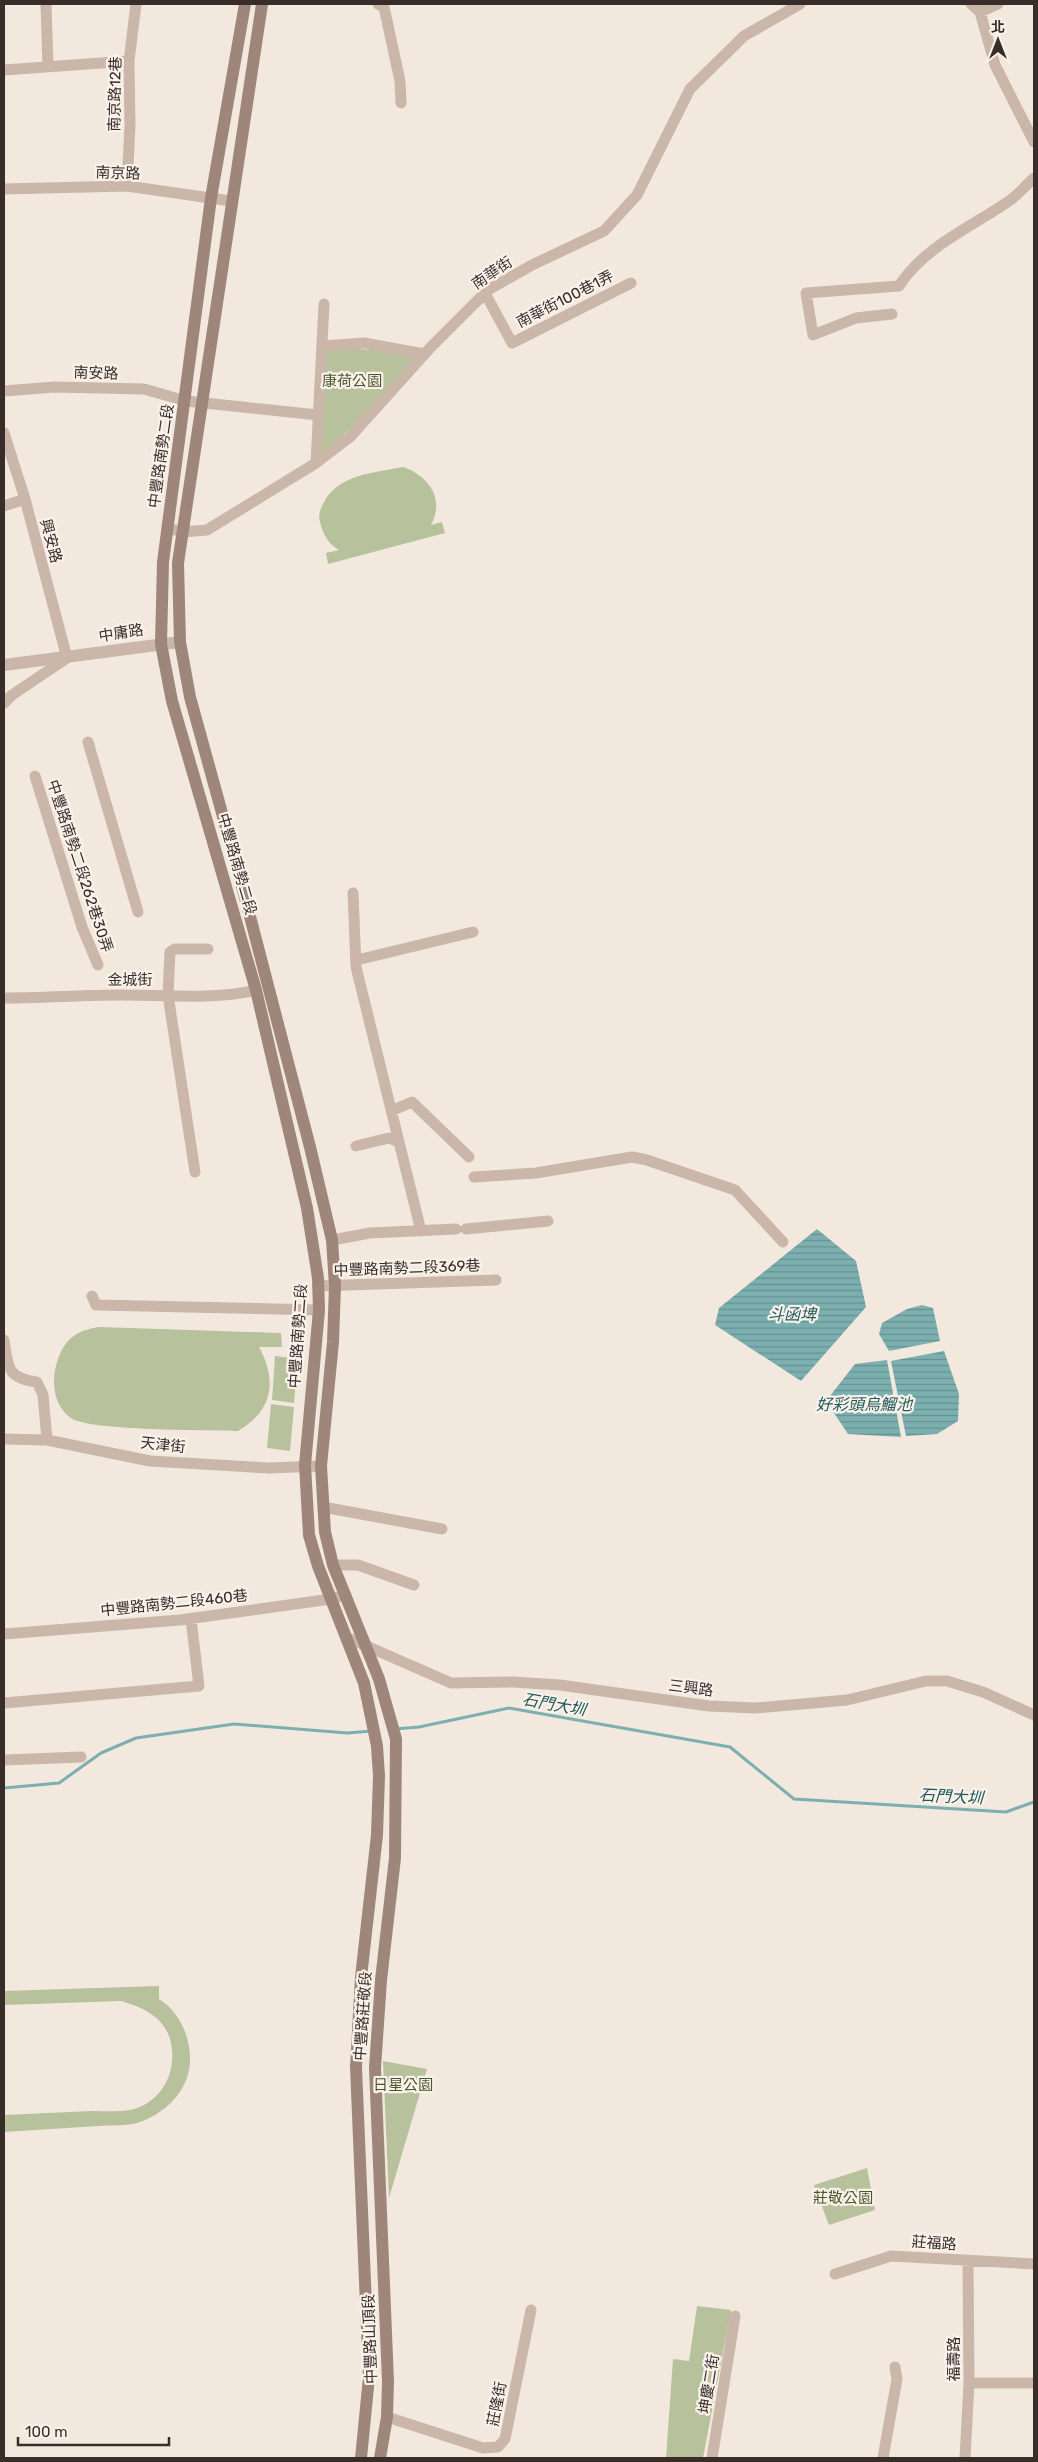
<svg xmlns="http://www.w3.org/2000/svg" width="1038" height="2462" font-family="Rubik,'Noto Sans TC',sans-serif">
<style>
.green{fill:#b7c29d}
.water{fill:url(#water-rules)}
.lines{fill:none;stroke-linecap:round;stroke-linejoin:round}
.stream{stroke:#7cb0b0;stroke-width:3}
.minor{stroke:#cbb7a9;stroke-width:11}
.tertiary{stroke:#cbb7a9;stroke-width:12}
.secondary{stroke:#9f867a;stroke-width:12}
.labels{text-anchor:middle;stroke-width:4.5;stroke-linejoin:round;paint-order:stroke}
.street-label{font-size:15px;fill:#382d29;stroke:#faf2ea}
.park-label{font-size:15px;fill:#49572c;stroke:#faf2ea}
.water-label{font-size:16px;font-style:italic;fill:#1e595b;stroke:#faf2ea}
</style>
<defs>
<pattern id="water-rules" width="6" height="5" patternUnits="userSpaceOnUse" patternTransform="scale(1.25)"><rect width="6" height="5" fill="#7cb0b0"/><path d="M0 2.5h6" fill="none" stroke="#67908f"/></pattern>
</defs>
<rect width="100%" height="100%" fill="#f3e8de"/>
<path class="green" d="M322,346L424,354L316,463Z
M403,467C429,476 445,499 431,525L442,522L445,533L328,564L326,553L339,550C328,544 323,534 320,522C318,516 320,510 323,504C337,474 374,473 403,467Z
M100,1327L281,1333L282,1347H259C278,1382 272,1411 238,1431C209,1430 89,1431 71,1418C52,1405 51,1378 58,1359C66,1337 78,1330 100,1327Z
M275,1356L298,1359L294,1403L272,1400Z
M271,1404L294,1407L290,1451L267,1448Z
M159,1986V1999C178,2011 189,2033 190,2056C192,2088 166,2114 137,2123C126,2126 111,2125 99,2126C67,2128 35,2130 4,2132V2115C33,2114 62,2112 92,2111C104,2111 118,2112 130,2110C162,2103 177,2072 171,2043C166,2018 143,2007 121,2001L4,2005V1991Z
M383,2061L427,2069L389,2198Z
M867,2168L875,2210L829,2225L814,2185Z
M697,2306L731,2310L703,2458H666L673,2359L689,2361Z"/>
<path class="water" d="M817,1229L856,1261L866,1307L801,1381L715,1325L719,1308Z
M922,1305L933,1308L940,1341L889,1351L879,1334L882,1323L907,1309Z
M944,1351L959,1394L958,1421L937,1434L906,1436L891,1361Z
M887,1360L901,1437L848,1434L826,1401L855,1364Z"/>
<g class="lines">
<path class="stream" d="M395,1729L419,1727L509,1708L730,1747L794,1799L1006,1812L1034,1802
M4,1788L59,1783L101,1753L136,1738L234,1724L347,1733L372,1731"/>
<path class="minor" d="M46,4L48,67
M378,4L384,7L400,81L401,103
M971,4L980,12L998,4
M980,12L995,65L1034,142
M4,70L129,61
M127,186L130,125L129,61L136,4
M4,189L127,186L231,201
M485,293L512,343L631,283
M892,314L856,318L813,335L806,293L899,286C925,246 970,228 1009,201C1018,195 1026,185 1034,178
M322,346L364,343L424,354
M4,391L54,387L144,389L186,401L318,415
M4,433L25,499L67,658L12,695L4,703
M316,463L324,304
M4,506L25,499
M167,528L183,532L207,530L316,463L350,437L430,348L488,290L532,265L604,231L637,195L690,89L744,36L800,4
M88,742L138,912
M35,776L82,927L98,965
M353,893L356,967L399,1142
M357,960L473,932
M4,998C43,998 83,995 122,995C166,995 213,1000 256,990
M391,1111L412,1102L469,1157
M356,1146L389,1138L399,1142L421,1231
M195,1172L168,995L170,952L175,949H208
M474,1177L536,1173L632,1157L647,1160L735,1190L783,1242
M466,1229L548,1221
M332,1240L370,1233L456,1229
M318,1286L496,1280
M92,1296L96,1305L319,1310
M4,1340C8,1366 6,1378 37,1382L43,1395L47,1440
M4,1439L47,1440L150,1461L269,1468L321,1466
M323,1507L442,1529
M333,1565H358L414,1585
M4,1634L180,1620L331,1599L346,1595
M346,1637L451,1683L513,1682L560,1685L709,1706L756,1708L847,1700L926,1681H947L983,1692L1034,1715
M4,1703L199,1686L191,1619
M4,1760L81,1757
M835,2274L891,2256L1034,2264
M969,2383H1034
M387,2417L483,2448L498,2447L505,2439L531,2310
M712,2458L735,2316
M883,2458L897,2379L895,2367
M965,2458L969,2383L968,2261"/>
<path class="tertiary" d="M4,665L180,642"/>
<path class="secondary" d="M245,4L211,198L163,562L161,644L172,701L256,990L307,1208L318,1278L319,1310L305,1465L309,1535L318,1566L364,1683L377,1746L379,1776L377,1835L361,1977L356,2067L369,2377L361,2458
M262,4L178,563L180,642L190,697L241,882L310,1147L332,1240L335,1286L333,1342L321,1466L325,1532L333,1565L379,1679L396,1739L395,1858L381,1980L375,2068L388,2381L387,2417L380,2458"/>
</g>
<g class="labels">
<g class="street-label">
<text transform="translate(115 94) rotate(-89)" y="5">南京路12巷</text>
<text transform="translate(118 173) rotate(2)" y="5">南京路</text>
<text transform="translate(492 273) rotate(-34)" y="5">南華街</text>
<text transform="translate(565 299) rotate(-27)" y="5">南華街100巷1弄</text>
<text transform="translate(96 373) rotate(2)" y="5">南安路</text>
<text transform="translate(161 456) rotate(-82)" y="5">中豐路南勢二段</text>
<text transform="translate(51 541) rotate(75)" y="5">興安路</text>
<text transform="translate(121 633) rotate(-9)" y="5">中庸路</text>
<text transform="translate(237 864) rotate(74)" y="5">中豐路南勢二段</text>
<text transform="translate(80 866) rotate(72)" y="5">中豐路南勢二段262巷30弄</text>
<text x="130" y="985">金城街</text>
<text transform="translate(407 1268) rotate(-2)" y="5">中豐路南勢二段369巷</text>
<text transform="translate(298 1336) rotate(-86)" y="5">中豐路南勢二段</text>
<text transform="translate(163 1445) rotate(6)" y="5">天津街</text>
<text transform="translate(174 1603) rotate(-6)" y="5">中豐路南勢二段460巷</text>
<text transform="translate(691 1688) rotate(7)" y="5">三興路</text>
<text transform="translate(363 2016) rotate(-86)" y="5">中豐路莊敬段</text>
<text transform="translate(934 2243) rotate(4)" y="5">莊福路</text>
<text transform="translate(370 2339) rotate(-92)" y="5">中豐路山頂段</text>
<text transform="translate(954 2359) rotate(-90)" y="5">福壽路</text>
<text transform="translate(709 2384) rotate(-81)" y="5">坤慶二街</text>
<text transform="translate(497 2404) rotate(-79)" y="5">莊隆街</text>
</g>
<g class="park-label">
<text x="352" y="386">康荷公園</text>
<text x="403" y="2090">日星公園</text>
<text x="843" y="2203">莊敬公園</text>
</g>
<g class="water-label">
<text x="792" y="1320">斗函埤</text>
<text x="864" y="1410">好彩頭烏鰡池</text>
<text transform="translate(554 1704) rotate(10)" y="6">石門大圳</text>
<text transform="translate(951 1796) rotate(3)" y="6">石門大圳</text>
</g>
</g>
<rect width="1038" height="2462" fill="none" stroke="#382d29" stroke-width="10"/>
<g transform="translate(998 40)" stroke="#faf2ea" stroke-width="4" paint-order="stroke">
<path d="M0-4L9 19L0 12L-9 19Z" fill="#382d29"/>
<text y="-8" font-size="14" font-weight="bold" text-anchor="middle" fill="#382d29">北</text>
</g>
<path d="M18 2437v8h151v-8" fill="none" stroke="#382d29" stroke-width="2.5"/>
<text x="25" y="2437" font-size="15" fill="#382d29" stroke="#faf2ea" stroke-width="4" paint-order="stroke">100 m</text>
</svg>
